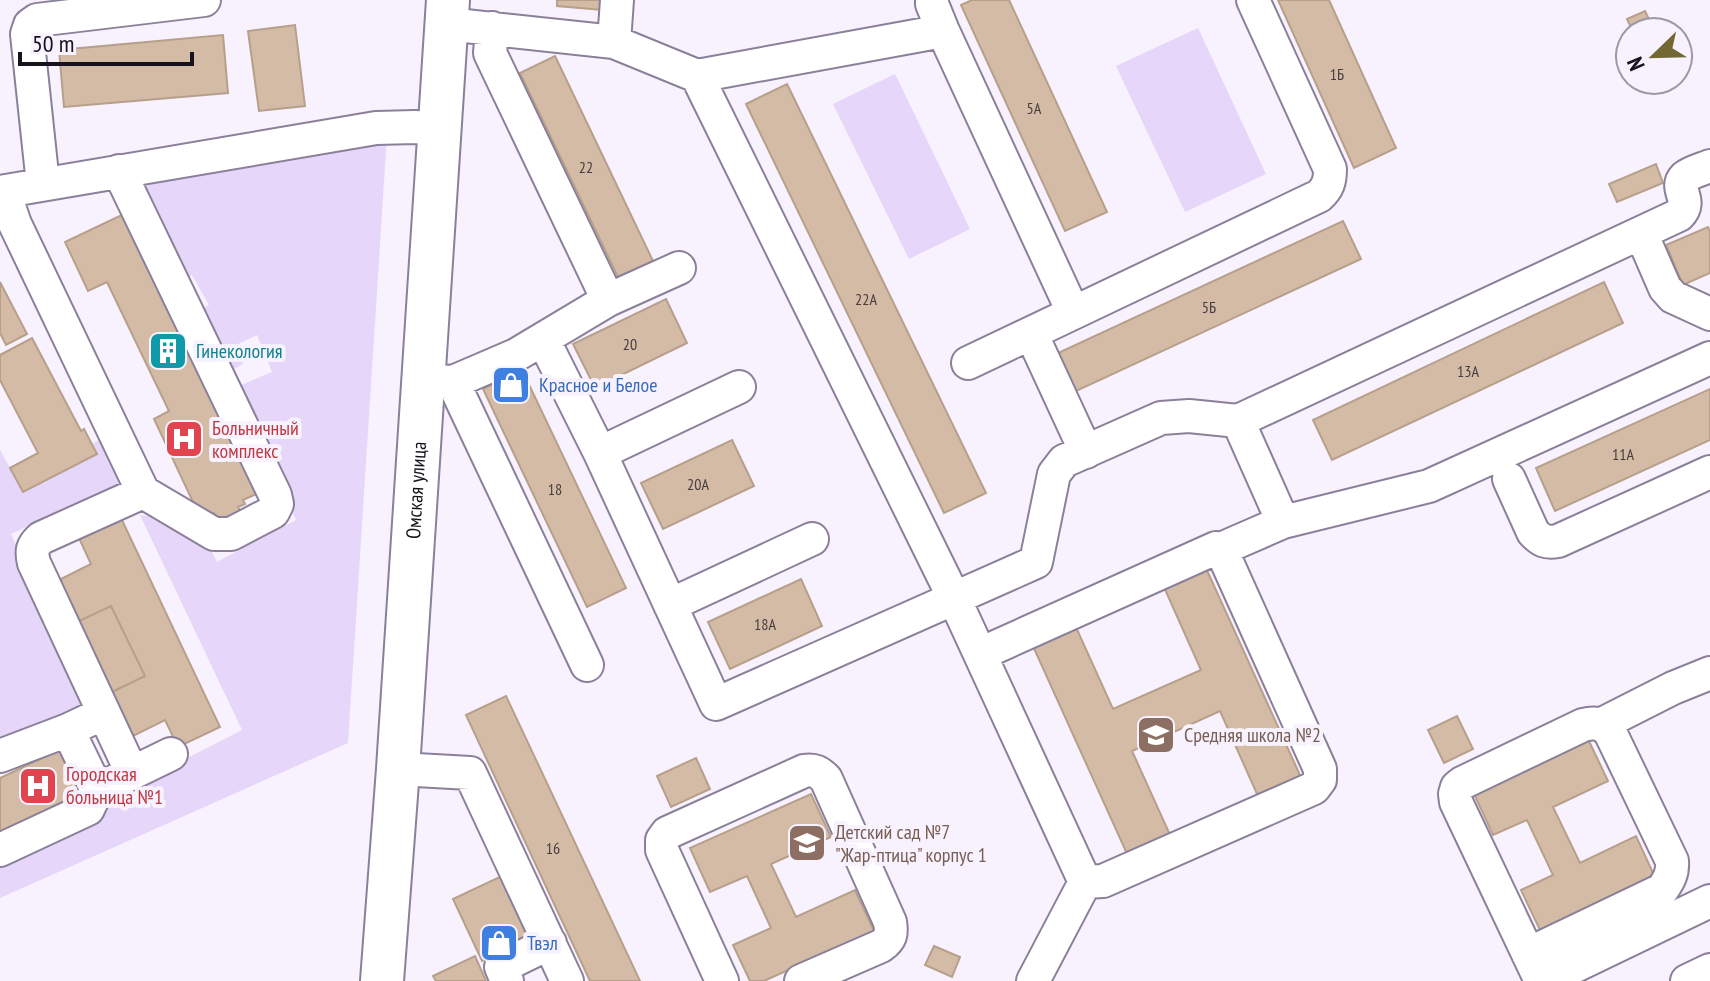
<svg xmlns="http://www.w3.org/2000/svg" width="1710" height="981" font-family="'PT Sans Narrow',sans-serif">
<style>
.green{fill:#e6d6f9}
.building{fill:#d3bba6;stroke:#b79f8b;stroke-width:2}
.lines{fill:none;stroke-linecap:round;stroke-linejoin:round}
.minor-casing{stroke:#8b8099;stroke-width:36}
.major-casing{stroke:#8b8099;stroke-width:46}
.minor{stroke:#fff;stroke-width:32}
.major{stroke:#fff;stroke-width:42}
.labels{text-anchor:middle;stroke-width:8;stroke-linejoin:round;paint-order:stroke}
.number-label{font-size:16px;fill:#463d3f}
.culture-label{font-size:20px;fill:#0d838f;stroke:#f7f2fd;text-anchor:start}
.shop-label{font-size:20px;fill:#366cbe;stroke:#f7f2fd;text-anchor:start}
.health-label{font-size:20px;fill:#be3a42;stroke:#f7f2fd;text-anchor:start}
.street-label{font-size:20px;fill:#17131d;stroke:#f7f2fd}
.education-label{font-size:20px;fill:#785e54;stroke:#f7f2fd;text-anchor:start}
</style>
<rect width="100%" height="100%" fill="#f7f2fd"/>
<path class="green" d="M1198,28L1266,174L1185,212L1116,66Z
M895,74L970,229L909,259L833,104Z
M387,135L348,743L0,898V854L242,730L140,515L165,518L172,530L189,526L207,542L217,562L296,520L234,388L272,372L257,335L234,346L243,364L227,373L198,310L209,305L192,275L183,278L139,183Z
M108,435L129,479L11,534L87,705L0,745V450L24,492L97,454L92,444Z"/>
<path class="building" d="M557,0H603L602,10L557,6Z
M972,0H1009L1107,212L1065,231L961,5Z
M1278,0H1329L1396,148L1354,168Z
M1645,11L1655,32H1633L1627,19Z
M295,25L305,106L259,111L248,31Z
M223,35L228,93L64,107L59,50Z
M555,56L653,261L618,277L520,73Z
M787,84L986,493L944,513L746,104Z
M1656,164L1663,183L1617,202L1609,184Z
M130,211L263,491L243,500L245,504L238,507L241,513L219,523L214,513L201,519L154,419L169,411L107,282L88,291L65,242Z
M1343,221L1361,259L1074,392L1056,354Z
M1708,227L1710,232V273L1683,285L1666,245Z
M0,282L27,334L6,345L0,333Z
M1604,282L1623,323L1332,460L1313,420Z
M666,299L687,343L595,388L573,344Z
M32,338L81,431L84,429L97,454L23,492L10,468L38,453L0,380V355Z
M522,370L626,588L587,607L483,389Z
M1710,389V440L1555,511L1536,468Z
M732,440L754,486L663,529L641,483Z
M120,516L220,727L178,747L165,720L133,736L112,692L145,676L111,606L79,621L59,580L91,564L78,536Z
M1205,566L1304,784L1261,803L1220,711L1132,751L1171,837L1128,856L1032,644L1075,625L1113,709L1201,670L1163,585Z
M801,579L822,626L730,669L708,622Z
M111,606L145,676L112,692L79,621Z
M506,696L640,981H590L466,715Z
M1457,716L1473,749L1444,763L1428,730Z
M1588,739L1608,781L1553,807L1580,863L1636,836L1654,875L1540,930L1521,890L1553,875L1527,820L1493,835L1474,794Z
M59,750L80,794L0,831V778Z
M696,758L710,789L671,807L657,776Z
M811,794L831,837L771,864L796,917L855,890L874,931L764,981H750L733,945L771,928L747,876L710,892L690,848Z
M506,874L535,936L482,961L453,899Z
M934,946L960,957L952,977L925,965Z
M475,956L486,981H436L433,976Z"/>
<g class="lines">
<defs>
<path id="minor" d="M932,0V4L943,31
M447,24L614,42L697,76L943,31L1073,312
M492,28L490,53L608,300
M614,42L617,0
M697,76L954,598L1085,882
M119,171L275,495L277,504L273,512L231,534H214L143,492L41,538C32,546 31,551 34,563L132,773
M43,184L27,34L30,25L37,20L204,0
M0,192L376,128L415,127L439,129
M4,192L15,224L143,492
M1641,233L1665,288L1673,297L1710,314
M1031,333L1086,452
M543,339L600,453L716,704L1036,562L1054,474L1064,461L1161,418L1189,416L1238,421L1679,215C1694,200 1673,189 1685,177C1691,172 1703,169 1710,166
M968,363L1319,196C1328,188 1330,181 1330,169L1253,0
M434,381L453,382L516,355L608,300L679,268
M453,382L587,665
M1238,421L1283,522
M600,453L739,387
M1509,479L1533,532C1541,541 1546,543 1558,541L1710,472
M670,605L812,539
M980,654L1216,548L1221,549L1283,522L1429,486L1710,358
M1602,724L1673,688L1710,673
M0,756L68,730
M398,769L470,773L567,981
M97,790L68,730L104,713
M0,850L88,809L97,790L171,754
M1085,882L1103,881L1314,788L1320,780V769L1221,549
M1528,954L1662,890C1669,880 1673,873 1672,861L1610,732C1601,723 1595,722 1583,725L1462,783L1457,787L1455,794L1456,802L1541,981
M507,981L501,967L550,943
M722,981L662,850V840L667,833L804,771C814,769 819,772 826,779L890,922C892,934 891,939 881,946L801,981
M1033,981L1085,882
M1544,981L1710,901
M1687,981L1710,970"/>
<g id="major">
<path id="s1" d="M382,981L398,769L448,0"/>
</g>
</defs>
<use href="#minor" class="minor-casing"/>
<use href="#major" class="major-casing"/>
<use href="#minor" class="minor"/>
<use href="#major" class="major"/>
</g>
<defs>
<symbol id="building-square" viewBox="-11 -11 22 22"><rect x="-9" y="-9" width="18" height="18" rx="4" fill="#0f9aa8" stroke="#f7f2fd"/><path d="M-4-6H4V6H1V3H-1V6H-4ZM-2.5-4.3h1.7v1.8h-1.7ZM.8-4.3h1.7v1.8H.8ZM-2.5-1h1.7V.8h-1.7ZM.8-1h1.7V.8H.8Z" fill="#fff"/></symbol>
<symbol id="shop-square" viewBox="-11 -11 22 22"><rect x="-9" y="-9" width="18" height="18" rx="4" fill="#3f7fe0" stroke="#f7f2fd"/><path d="M-5-2.5h2.3a2.7 3.5 0 0 1 5.4 0H5L5.5 6h-11ZM-1.5-2.5h3a1.5 2.3 0 0 0-3 0Z" fill="#fff"/></symbol>
<symbol id="hospital-square" viewBox="-11 -11 22 22"><rect x="-9" y="-9" width="18" height="18" rx="4" fill="#e0444e" stroke="#f7f2fd"/><path d="M-5-5h3v3.5h4V-5h3V5h-3V1.5h-4V5h-3Z" fill="#fff"/></symbol>
<symbol id="school-square" viewBox="-11 -11 22 22"><rect x="-9" y="-9" width="18" height="18" rx="4" fill="#8d6e63" stroke="#f7f2fd"/><path d="M0-5L7-2L0 1L-7-2ZM-4 1L0 2.5L4 1V4Q0 6-4 4Z" fill="#fff"/></symbol>
</defs>
<g fill-rule="evenodd">
<use href="#building-square" x="146" y="329" width="44" height="44"/>
<use href="#shop-square" x="489" y="363" width="44" height="44"/>
<use href="#hospital-square" x="162" y="417" width="44" height="44"/>
<use href="#school-square" x="1134" y="713" width="44" height="44"/>
<use href="#hospital-square" x="16" y="764" width="44" height="44"/>
<use href="#school-square" x="785" y="821" width="44" height="44"/>
<use href="#shop-square" x="477" y="921" width="44" height="44"/>
</g>
<g class="labels">
<g class="number-label">
<text x="1337" y="80">1Б</text>
<text x="1034" y="114">5А</text>
<text x="586" y="173">22</text>
<text x="866" y="305">22А</text>
<text x="1209" y="313">5Б</text>
<text x="630" y="350">20</text>
<text x="1468" y="377">13А</text>
<text x="1623" y="460">11А</text>
<text x="698" y="490">20А</text>
<text x="555" y="495">18</text>
<text x="765" y="630">18А</text>
<text x="553" y="854">16</text>
</g>
<g class="culture-label">
<text x="196" y="358">Гинекология</text>
</g>
<g class="shop-label">
<text x="539" y="392">Красное и Белое</text>
<text x="527" y="950">Твэл</text>
</g>
<g class="health-label">
<text x="212" y="435">Больничный<tspan x="212" dy="23">комплекс</tspan></text>
<text x="66" y="781">Городская<tspan x="66" dy="23">больница №1</tspan></text>
</g>
<g class="street-label">
<text dy="7" stroke="none"><textPath href="#s1" startOffset="492">Омская улица</textPath></text>
</g>
<g class="education-label">
<text x="1184" y="742">Средняя школа №2</text>
<text x="835" y="839">Детский сад №7<tspan x="835" dy="23">"Жар-птица" корпус 1</tspan></text>
</g>
</g>
<g transform="translate(1654 56) rotate(247)"><circle r="38" fill="#f7f2fd" stroke="#9d99a3" stroke-width="2"/>
<path d="M0-6L14 30L0 20L-14 30Z" fill="#736734"/>
<text y="-12" font-size="22" font-weight="bold" text-anchor="middle" fill="#17131d">N</text>
</g>
<path d="M20 52v12h172v-12" fill="none" stroke="#17131d" stroke-width="4"/>
<text x="32" y="52" font-size="24" fill="#17131d" stroke="#f7f2fd" stroke-width="6" paint-order="stroke">50 m</text>
</svg>
